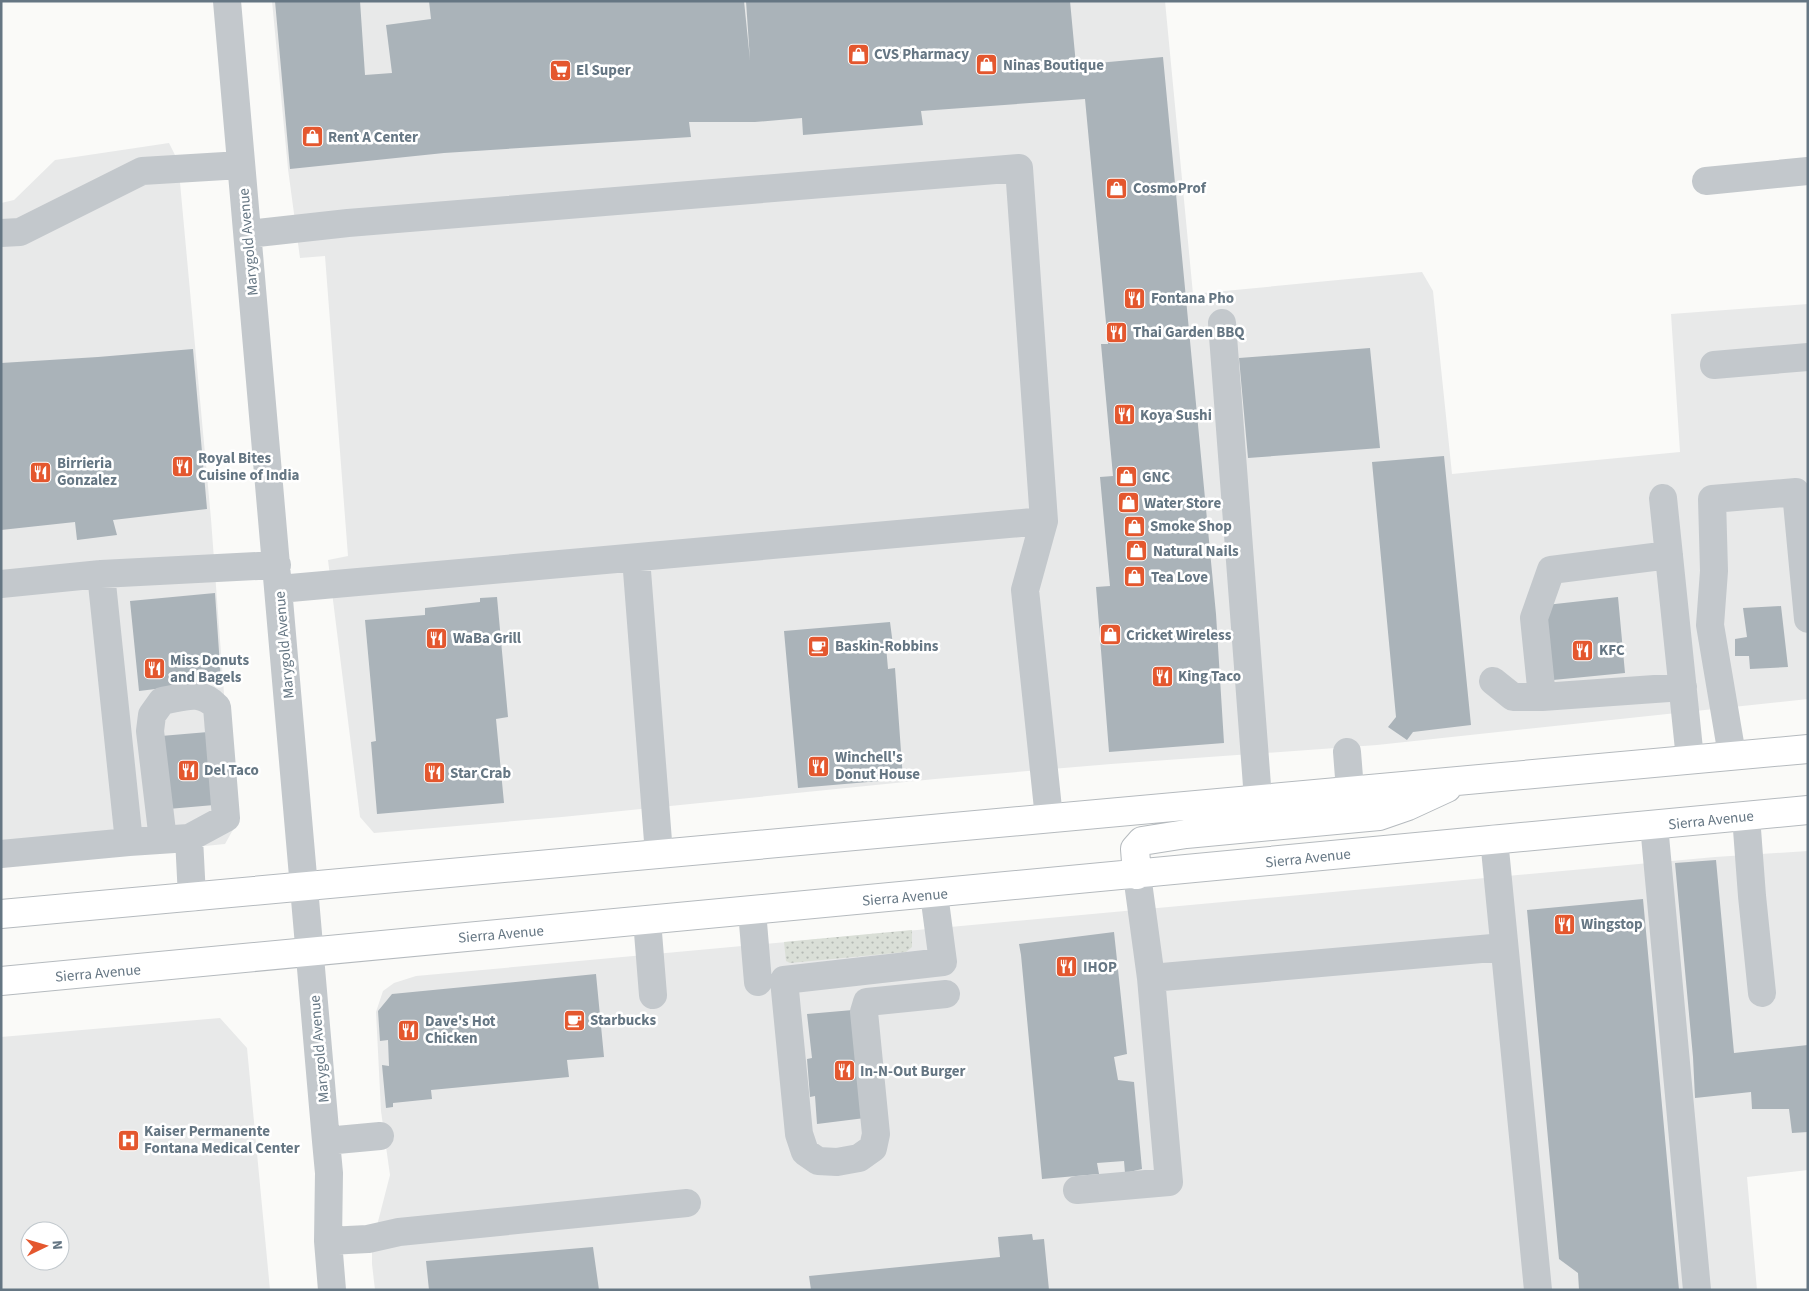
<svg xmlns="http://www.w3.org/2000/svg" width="1809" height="1291" font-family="'Source Sans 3',sans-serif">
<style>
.built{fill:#e8e9e9;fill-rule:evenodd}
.grass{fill:url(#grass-dots)}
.building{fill:#aab3b9}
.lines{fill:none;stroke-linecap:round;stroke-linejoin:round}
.major-casing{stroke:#b5babe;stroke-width:30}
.minor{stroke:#c3c8cc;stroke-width:28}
.major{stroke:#fff;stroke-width:28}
.labels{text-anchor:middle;stroke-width:5;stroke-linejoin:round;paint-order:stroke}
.poi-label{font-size:15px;font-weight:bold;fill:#657683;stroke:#fff;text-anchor:start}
.street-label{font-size:15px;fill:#657683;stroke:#fff}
</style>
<defs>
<pattern id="grass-dots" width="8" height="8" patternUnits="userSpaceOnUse" patternTransform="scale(1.25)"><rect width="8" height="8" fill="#dadfd7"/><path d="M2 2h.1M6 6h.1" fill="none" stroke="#b4b9b4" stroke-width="1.8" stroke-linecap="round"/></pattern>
</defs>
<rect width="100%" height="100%" fill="#fafaf8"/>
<path class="built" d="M272,1H1165L1193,294L1422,272L1433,291L1452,474L1680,452L1671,314L1808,304V699L1377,745L1111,764L935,779L562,817L374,833L360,817L328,560L348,556L325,256L300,258L288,169Z
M169,143L178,161L211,519L234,828L225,844L1,866V203L14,200L55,160Z
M1808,851V1170L1747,1177L1757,1290H375L372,1264V1245L390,1175L381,1111L376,1012L383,991L394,983L416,976L1715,857Z
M220,1018L247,1048L270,1290H1V1037ZM30,1231H60V1261H30Z"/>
<path class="grass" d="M912,930V947L906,952L790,963L786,961L784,942Z"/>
<path class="building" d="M275,1H360L365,75L392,73L386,25L431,19L429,1H744L750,60L746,1H1070L1076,65L1163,57L1216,614L1224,743L1109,752L1096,587L1110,586L1100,477L1113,476L1101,344H1108L1085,99L921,111L923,125L803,135L802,118L755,122H689L691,137L444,153L290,169Z
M1370,348L1380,448L1248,458L1239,358Z
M193,349L207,509L113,520L117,535L77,540L75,522L1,530V363L98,357Z
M1444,456L1471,725L1413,732L1407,740L1388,727L1396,717L1372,462Z
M215,593L221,681L139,691L130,601Z
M497,597L508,717L496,719L504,803L377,814L371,742L376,741L365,620L425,615V608L480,602V598Z
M1618,597L1625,673L1553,680L1546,605Z
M1781,606L1788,667L1750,669L1749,656H1735V639L1747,637L1743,608Z
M890,622L893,645L886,646L888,669L895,668L903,779L798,788L784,631Z
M208,732L214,805L168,809L161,736Z
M1716,860L1734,1053L1808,1045V1132L1792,1133L1789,1109H1752L1751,1092L1695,1098L1693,1057L1675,863Z
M1643,899L1679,1290H1579L1578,1273L1559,1259L1527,910Z
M1114,932L1127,1054L1114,1057L1118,1080L1134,1082L1142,1169L1125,1173L1124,1161L1097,1163L1099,1174L1042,1179L1021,955L1019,944Z
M596,974L604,1057L567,1060L569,1077L431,1090L432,1099L393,1103V1107L386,1108L382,1065L389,1066L388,1040L380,1041L378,1011L392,994Z
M853,1010L865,1118L817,1124L815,1096L810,1097L807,1059L812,1058L807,1014Z
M1032,1234L1033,1240L1044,1239L1049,1290H811L809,1276L1000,1257L998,1237Z
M593,1247L599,1290H429L426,1261Z"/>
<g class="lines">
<defs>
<path id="major" d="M1137,875L1135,849L1142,841L1186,834L1379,816L1408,806L1447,788
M1,914L1808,749
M1,981L1808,810"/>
</defs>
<use href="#major" class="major-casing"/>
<path class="minor" d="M227,1L326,1141L329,1173L328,1241L332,1290
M1706,181L1808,171
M1,233L20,232L142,171L241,165
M248,234L348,223L1019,168L1044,521L279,589
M1222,323L1258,799
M1714,365L1808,357
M1663,498L1690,759
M1044,521L1025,590L1049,818
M636,558L659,854
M101,574L129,842L189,838L192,897
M1,584L101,574L277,565
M1493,681L1513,697H1542L1683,687
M1542,697L1534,618L1551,570L1669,555
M1347,752L1350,790
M1732,755L1710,625L1714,571L1712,499L1796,492L1808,619
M1746,816L1752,896L1762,993
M1654,825L1697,1290
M1494,839L1538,1290
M163,840L150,731L152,715L162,701C185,697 200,689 217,707L226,818L189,838
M1,854L129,842
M934,894L943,962L784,980L799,1134L805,1152L818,1161L837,1162L859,1158L873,1148L876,1134L864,1012L867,1002L946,994
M752,911L758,982
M647,920L653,995
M1151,978L1504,947
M326,1141L380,1136
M1077,1190L1169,1182L1151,978L1137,875
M328,1241L368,1239L399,1232L687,1203"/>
<use href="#major" class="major"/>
</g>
<defs>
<symbol id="shop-square" viewBox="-11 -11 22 22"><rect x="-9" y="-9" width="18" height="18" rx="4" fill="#e4572e" stroke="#fff"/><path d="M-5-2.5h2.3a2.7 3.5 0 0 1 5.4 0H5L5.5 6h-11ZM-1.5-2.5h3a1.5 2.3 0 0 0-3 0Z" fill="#fff"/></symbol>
<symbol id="supermarket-square" viewBox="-11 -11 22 22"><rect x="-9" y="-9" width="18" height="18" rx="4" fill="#e4572e" stroke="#fff"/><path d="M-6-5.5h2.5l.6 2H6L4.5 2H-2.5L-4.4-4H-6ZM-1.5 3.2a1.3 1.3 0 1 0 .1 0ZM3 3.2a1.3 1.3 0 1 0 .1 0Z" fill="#fff"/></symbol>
<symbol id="restaurant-square" viewBox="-11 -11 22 22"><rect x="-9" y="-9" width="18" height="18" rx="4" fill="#e4572e" stroke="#fff"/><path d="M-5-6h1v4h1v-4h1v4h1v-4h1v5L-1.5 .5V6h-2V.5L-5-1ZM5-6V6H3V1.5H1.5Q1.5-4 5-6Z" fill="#fff"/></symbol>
<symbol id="cafe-square" viewBox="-11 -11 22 22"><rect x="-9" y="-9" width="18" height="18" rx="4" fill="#e4572e" stroke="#fff"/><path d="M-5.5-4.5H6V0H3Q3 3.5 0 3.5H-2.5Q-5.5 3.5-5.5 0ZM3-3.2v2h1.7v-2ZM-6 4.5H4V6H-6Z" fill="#fff"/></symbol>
<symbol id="hospital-square" viewBox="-11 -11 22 22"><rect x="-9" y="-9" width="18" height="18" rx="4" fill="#e4572e" stroke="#fff"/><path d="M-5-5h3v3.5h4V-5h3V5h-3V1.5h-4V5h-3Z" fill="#fff"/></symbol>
</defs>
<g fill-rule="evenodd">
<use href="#shop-square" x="846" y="42" width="25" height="25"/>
<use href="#shop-square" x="974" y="52" width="25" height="25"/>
<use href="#supermarket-square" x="548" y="58" width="25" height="25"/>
<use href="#shop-square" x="300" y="124" width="25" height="25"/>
<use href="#shop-square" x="1104" y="176" width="25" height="25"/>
<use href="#restaurant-square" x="1122" y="286" width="25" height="25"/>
<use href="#restaurant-square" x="1104" y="320" width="25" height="25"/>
<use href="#restaurant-square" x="1112" y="402" width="25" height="25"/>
<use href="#restaurant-square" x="170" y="454" width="25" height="25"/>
<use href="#restaurant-square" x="28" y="460" width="25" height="25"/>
<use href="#shop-square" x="1114" y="464" width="25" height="25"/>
<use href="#shop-square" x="1116" y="490" width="25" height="25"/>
<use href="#shop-square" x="1122" y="514" width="25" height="25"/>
<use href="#shop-square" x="1124" y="538" width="25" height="25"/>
<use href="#shop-square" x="1122" y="564" width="25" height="25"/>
<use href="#shop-square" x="1098" y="622" width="25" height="25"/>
<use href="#restaurant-square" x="424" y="626" width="25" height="25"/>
<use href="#cafe-square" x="806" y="634" width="25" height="25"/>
<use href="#restaurant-square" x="1570" y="638" width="25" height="25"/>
<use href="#restaurant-square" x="142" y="656" width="25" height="25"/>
<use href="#restaurant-square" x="1150" y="664" width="25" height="25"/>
<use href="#restaurant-square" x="806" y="754" width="25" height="25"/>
<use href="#restaurant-square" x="176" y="758" width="25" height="25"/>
<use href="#restaurant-square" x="422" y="760" width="25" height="25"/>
<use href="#restaurant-square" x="1552" y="912" width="25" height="25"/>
<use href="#restaurant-square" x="1054" y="954" width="25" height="25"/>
<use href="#cafe-square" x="562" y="1008" width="25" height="25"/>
<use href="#restaurant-square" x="396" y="1018" width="25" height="25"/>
<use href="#restaurant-square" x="832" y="1058" width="25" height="25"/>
<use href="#hospital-square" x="116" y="1128" width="25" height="25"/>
</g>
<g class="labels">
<g class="poi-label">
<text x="874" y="59">CVS Pharmacy</text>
<text x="1003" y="70">Ninas Boutique</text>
<text x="576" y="75">El Super</text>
<text x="328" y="142">Rent A Center</text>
<text x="1133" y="193">CosmoProf</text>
<text x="1151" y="303">Fontana Pho</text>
<text x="1133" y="337">Thai Garden BBQ</text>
<text x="1140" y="420">Koya Sushi</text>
<text x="198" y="463">Royal Bites<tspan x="198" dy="17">Cuisine of India</tspan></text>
<text x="57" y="468">Birrieria<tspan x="57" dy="17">Gonzalez</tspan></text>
<text x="1142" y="482">GNC</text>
<text x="1144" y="508">Water Store</text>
<text x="1150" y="531">Smoke Shop</text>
<text x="1153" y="556">Natural Nails</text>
<text x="1151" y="582">Tea Love</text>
<text x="1126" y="640">Cricket Wireless</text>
<text x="453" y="643">WaBa Grill</text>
<text x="835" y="651">Baskin-Robbins</text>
<text x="1599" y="655">KFC</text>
<text x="170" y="665">Miss Donuts<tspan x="170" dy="17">and Bagels</tspan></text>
<text x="1178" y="681">King Taco</text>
<text x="835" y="762">Winchell's<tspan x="835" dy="17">Donut House</tspan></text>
<text x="204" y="775">Del Taco</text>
<text x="450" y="778">Star Crab</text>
<text x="1581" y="929">Wingstop</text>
<text x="1083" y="972">IHOP</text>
<text x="590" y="1025">Starbucks</text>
<text x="425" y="1026">Dave's Hot<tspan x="425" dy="17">Chicken</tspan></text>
<text x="860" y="1076">In-N-Out Burger</text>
<text x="144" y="1136">Kaiser Permanente<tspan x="144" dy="17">Fontana Medical Center</tspan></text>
</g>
<g class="street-label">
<text transform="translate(248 242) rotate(-95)" y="5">Marygold Avenue</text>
<text transform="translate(284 645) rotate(-95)" y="5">Marygold Avenue</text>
<text transform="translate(1711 820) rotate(-6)" y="5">Sierra Avenue</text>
<text transform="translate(1308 858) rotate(-6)" y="5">Sierra Avenue</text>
<text transform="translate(905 897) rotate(-5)" y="5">Sierra Avenue</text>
<text transform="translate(501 934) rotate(-5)" y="5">Sierra Avenue</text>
<text transform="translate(98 973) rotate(-5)" y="5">Sierra Avenue</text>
<text transform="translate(319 1049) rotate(-95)" y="5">Marygold Avenue</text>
</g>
</g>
<rect width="1809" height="1291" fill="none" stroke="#657683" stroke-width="5"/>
<g transform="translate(45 1246) rotate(85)"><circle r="24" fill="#ffffff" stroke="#c1c8cd"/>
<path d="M0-4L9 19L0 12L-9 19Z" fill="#e4572e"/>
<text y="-8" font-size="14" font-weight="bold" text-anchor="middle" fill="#657683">N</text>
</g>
</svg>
